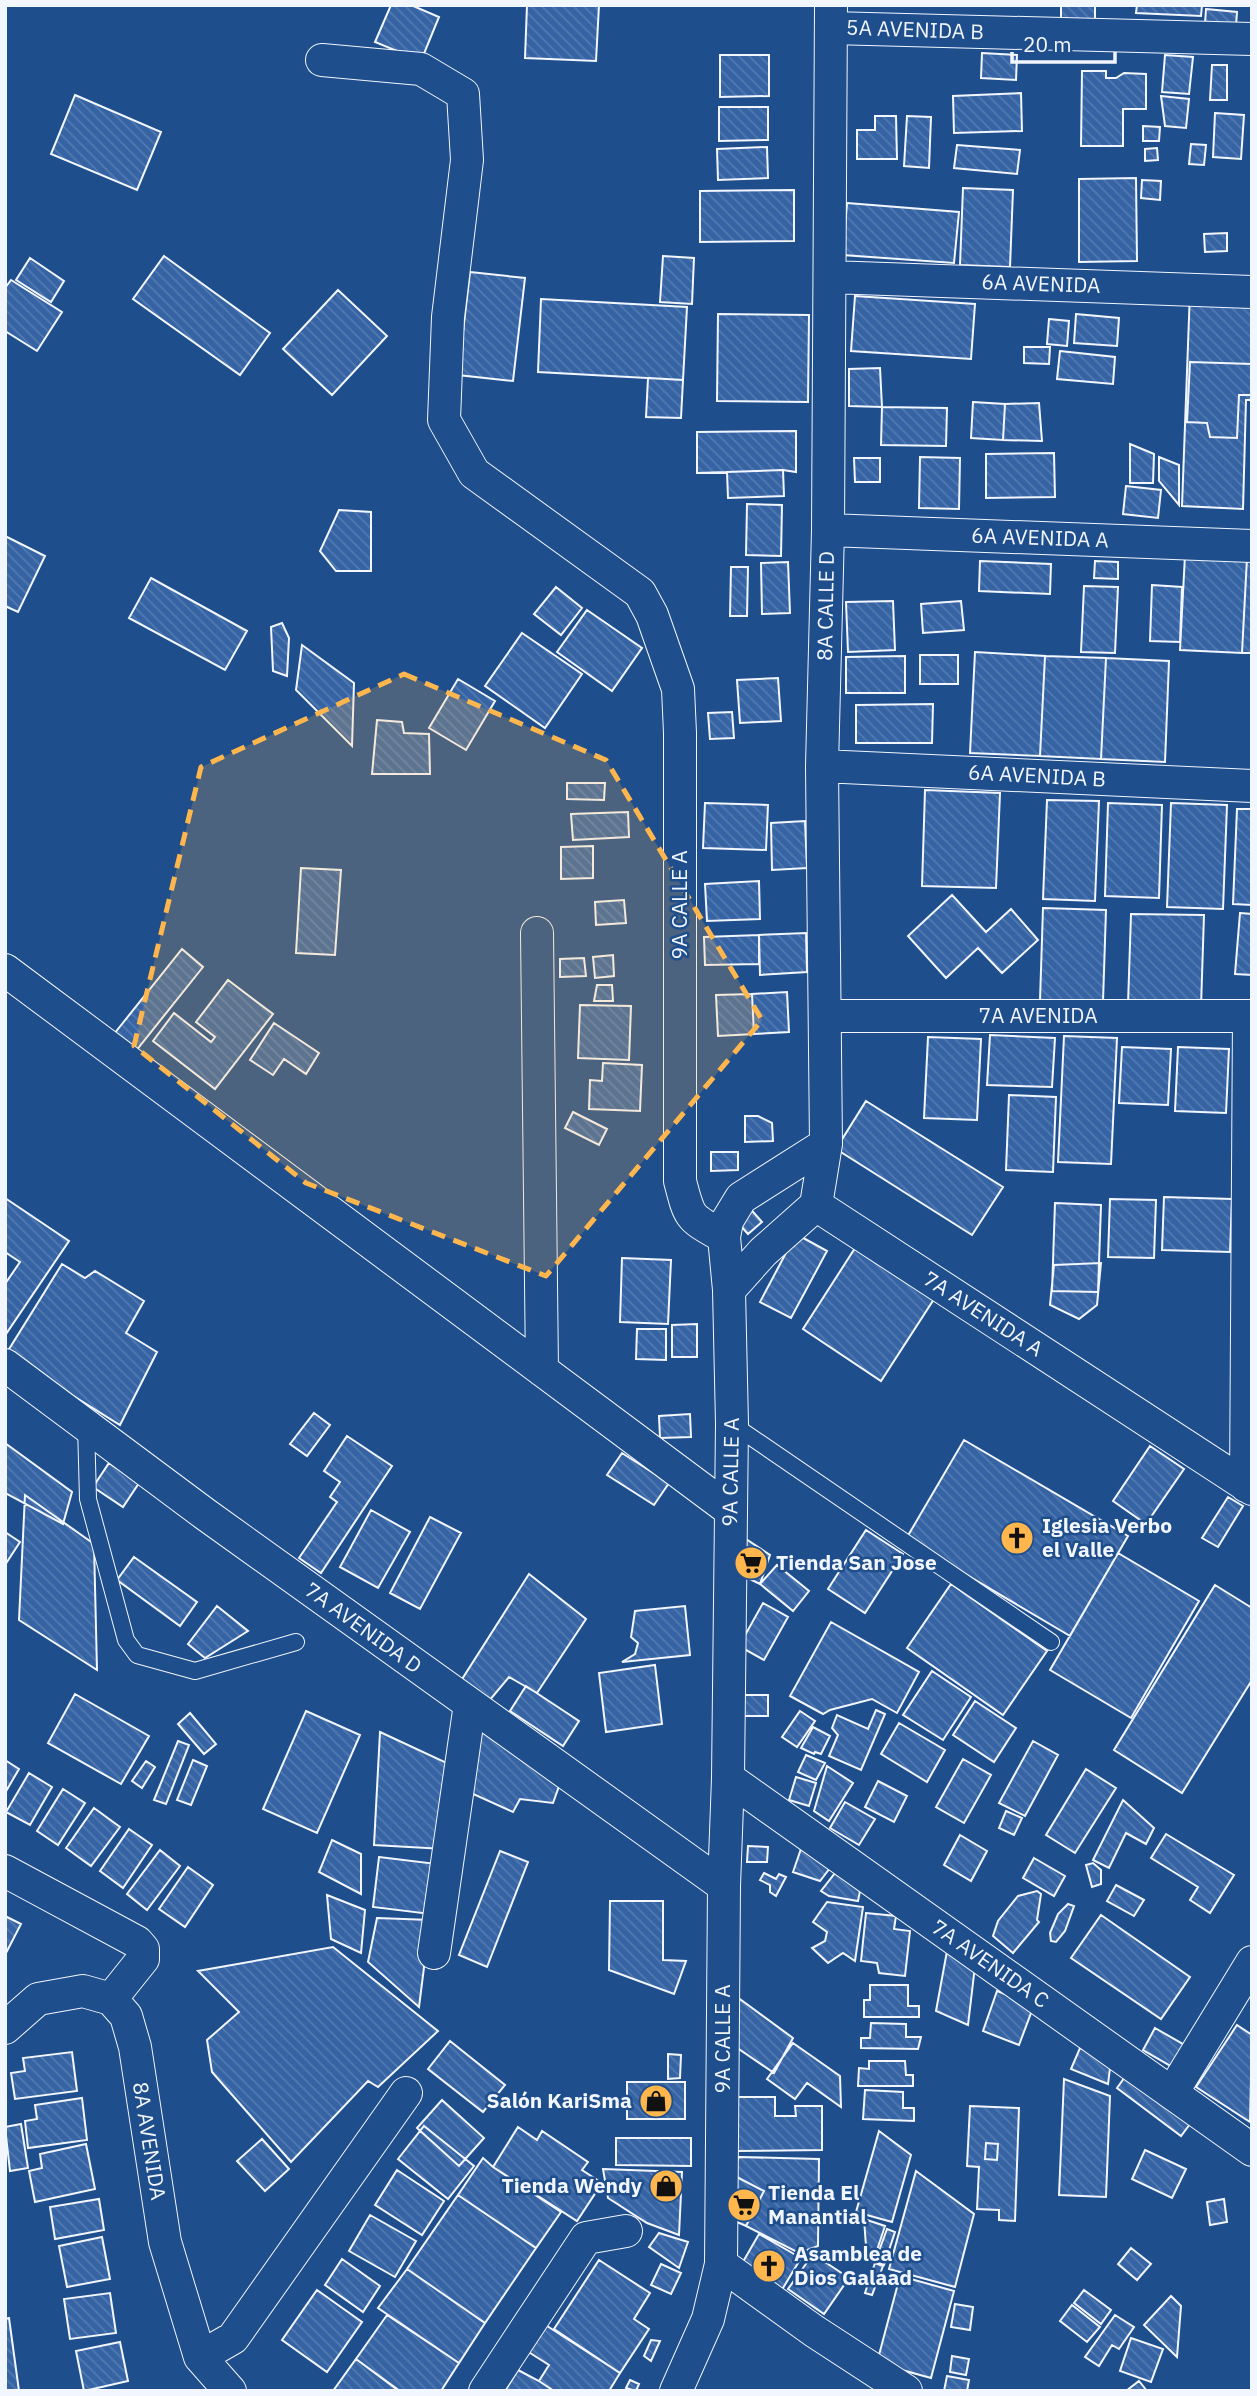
<svg xmlns="http://www.w3.org/2000/svg" width="1257" height="2396" font-family="'IBM Plex Sans',sans-serif">
<style>
.building{fill:url(#building-back-hatch);stroke:#f2f6ff;stroke-width:2}
.lines{fill:none;stroke-linecap:round;stroke-linejoin:round}
.lane-casing{stroke:#f2f6ff;stroke-width:18}
.street-casing{stroke:#f2f6ff;stroke-width:34}
.lane{stroke:#1f4e8c;stroke-width:16}
.street{stroke:#1f4e8c;stroke-width:32}
.marked{fill:#ffb74d;fill-opacity:0.2;stroke:#ffb74d;stroke-width:5;stroke-dasharray:14 9;stroke-linejoin:round}
.labels{text-anchor:middle;stroke-width:5;stroke-linejoin:round;paint-order:stroke}
.street-label{font-size:21px;fill:#f2f6ff;stroke:#1f4e8c}
.poi-label{font-size:21px;font-weight:bold;fill:#f2f6ff;stroke:#1f4e8c;text-anchor:start}
</style>
<defs>
<pattern id="building-back-hatch" width="6" height="6" patternUnits="userSpaceOnUse" patternTransform="scale(1.75)"><rect width="6" height="6" fill="#3563a3"/><path d="M-1 5l2 2M0 0l6 6M5-1l2 2" fill="none" stroke="#537ab1"/></pattern>
</defs>
<rect width="100%" height="100%" fill="#1f4e8c"/>
<path class="building" d="M391,5H411L439,17L421,61L375,42Z
M527,5H599L596,61L525,58Z
M1061,5H1095V20L1061,19Z
M1137,5H1202L1201,16L1136,13Z
M1206,9L1237,12L1236,26L1205,24Z
M982,53L1017,55L1016,80L981,78Z
M720,55H769V96L720,97Z
M1165,55L1193,57L1189,94L1162,92Z
M1212,65H1227V100H1210Z
M1082,71H1106V78H1116L1124,73L1146,74V109H1123V146H1081Z
M1021,93L1022,131L954,133L953,96Z
M75,95L161,132L137,190L51,154Z
M1161,96L1189,99L1186,128L1165,126Z
M719,107H768V140L719,141Z
M1215,113L1244,115L1241,159L1213,157Z
M875,116H896L897,159H857V130H875Z
M907,116L931,117L929,168L904,166Z
M1143,126L1160,127L1159,141H1143Z
M1191,144L1206,145L1204,165L1189,164Z
M957,145L1020,150L1017,174L954,168Z
M767,147L768,178L718,180L717,149Z
M1157,148L1158,160L1145,161V149Z
M1136,178L1137,261L1079,262V179Z
M1142,180L1161,181L1160,200L1141,198Z
M963,188L1013,190L1010,267L960,265Z
M794,190V241L700,242V191Z
M847,203L959,212L954,263L843,255Z
M1227,233V251L1205,252L1204,234Z
M164,256L270,333L240,375L133,299Z
M663,256L694,258L692,304L660,302Z
M30,258L64,281L51,302L16,280Z
M470,272L525,278L513,381L458,375Z
M11,280L62,312L37,351L5,331V288Z
M338,290L387,336L332,395L283,349Z
M1190,291L1252,293V400H1246L1243,509L1182,506Z
M855,296L975,304L971,359L851,351Z
M541,299L687,307L683,380L538,372Z
M718,314L809,315L808,402L717,401Z
M1076,314L1119,318L1117,346L1074,343Z
M1049,319L1069,321L1067,346L1047,344Z
M1024,347H1050L1049,364L1024,363Z
M1060,351L1115,357L1113,384L1057,379Z
M1190,362L1252,364V395H1239L1237,438L1210,437L1207,423L1187,422Z
M880,368L882,407L849,406V369Z
M648,378L683,380L681,418L646,417Z
M973,402L1005,404L1003,440L971,438Z
M1039,403L1042,441L1003,440L1005,404Z
M882,407L947,408L946,446L881,445Z
M796,431V472L783,470L697,473V432Z
M1130,444L1154,454L1153,483H1130Z
M1054,453L1055,497L986,498V454Z
M920,457L960,458L959,509L919,508Z
M1159,457L1179,465V505L1159,481Z
M854,458H880V482H855Z
M783,470L784,496L728,498L727,472Z
M1126,486L1161,490L1158,518L1123,514Z
M747,504L782,505L781,556L746,555Z
M339,510L371,512V571H336L320,551Z
M5,536L45,556L18,612L5,606Z
M1185,555L1247,558L1242,653L1180,650Z
M1247,558H1252V653H1242Z
M980,561L1051,564L1050,594L979,591Z
M1095,561L1118,562V579L1094,578Z
M788,562L790,613L762,614L761,563Z
M731,567H748L747,616H730Z
M151,578L247,631L225,670L129,618Z
M1152,585L1182,587L1180,642L1150,641Z
M1084,586L1118,587L1115,653L1081,652Z
M556,587L582,608L561,635L534,614Z
M893,601L895,650L848,652L846,602Z
M961,601L964,630L923,633L921,604Z
M587,610L642,648L612,691L557,652Z
M282,623L289,638L287,676L273,671L271,627Z
M522,633L582,674L545,728L485,686Z
M302,645L354,683L352,746L296,690Z
M975,652L1045,656L1040,756L970,753Z
M920,655H958V684H920Z
M905,656V693H846V657Z
M1045,656L1106,658L1101,759L1040,756Z
M1106,658L1169,661L1165,762L1101,759Z
M778,678L781,721L740,723L737,680Z
M458,679L495,701L466,750L429,728Z
M933,704L932,743H856V705Z
M732,712L734,738L710,739L708,713Z
M377,720L402,722L404,733L429,734L430,774H372Z
M567,783H605L604,800L567,799Z
M925,790L1000,793L996,888L922,886Z
M1047,800L1099,801L1095,901L1043,899Z
M705,803L768,805L766,850L703,848Z
M1108,803L1162,805L1159,898L1105,896Z
M1171,803L1227,805L1223,909L1167,907Z
M1237,809H1252V905L1233,904Z
M628,812L629,837L573,840L571,814Z
M805,821L807,868L772,870L771,823Z
M593,846V878L561,879V847Z
M301,868L341,870L335,955L296,953Z
M759,881L760,919L707,921L705,884Z
M952,895L986,932L1011,909L1038,940L1002,973L978,948L946,978L908,936Z
M624,900L626,923L596,925L595,902Z
M1043,908L1106,910L1103,1002L1040,1001Z
M1240,913L1252,914V975L1235,974Z
M1131,914L1204,915L1201,1007L1128,1005Z
M806,933L807,972L760,975L759,935Z
M759,935V964L705,965L704,937Z
M182,949L203,967L135,1052L114,1034Z
M613,955L614,976L595,978L593,957Z
M584,958L586,976L560,977V959Z
M228,980L273,1014L215,1089L153,1041L174,1013L211,1042L215,1037L196,1022Z
M597,985H612L613,1001H594Z
M787,992L789,1032L754,1034L752,994Z
M752,994L754,1034L718,1036L716,995Z
M580,1005L631,1006L629,1060L578,1058Z
M274,1023L319,1053L306,1074L284,1059L273,1075L250,1060Z
M990,1035L1055,1038L1052,1087L987,1085Z
M1064,1036L1117,1038L1111,1164L1058,1162Z
M928,1037L981,1039L977,1120L924,1118Z
M1122,1047L1171,1049L1168,1105L1119,1103Z
M1178,1047L1229,1049L1226,1113L1175,1111Z
M603,1063L642,1065L640,1111L589,1109L590,1080L602,1081Z
M1009,1095L1056,1097L1053,1172L1006,1170Z
M866,1101L1003,1187L972,1235L836,1149Z
M573,1112L607,1129L599,1145L565,1128Z
M745,1116H758L772,1123L773,1141L745,1142Z
M711,1152H738V1170L711,1171Z
M1164,1197L1232,1199L1230,1252L1162,1250Z
M5,1198L69,1241L6,1334L5,1284L20,1262L5,1252Z
M1110,1199L1156,1200L1154,1258L1108,1257Z
M1055,1203L1101,1205L1098,1292L1052,1291Z
M746,1204L762,1222L748,1234L732,1216Z
M796,1234L827,1251L791,1318L760,1302Z
M857,1245L936,1296L881,1381L803,1329Z
M622,1258L671,1260L668,1324L620,1322Z
M1101,1263L1097,1305L1079,1319L1050,1305L1054,1265Z
M62,1264L85,1278L95,1271L144,1301L126,1333L157,1352L120,1425L6,1354Z
M697,1324V1357H672V1325Z
M637,1329H666V1360L636,1359Z
M314,1413L330,1425L307,1456L290,1444Z
M690,1414L691,1437L660,1438L659,1416Z
M347,1436L392,1466L321,1573L299,1558L337,1502L330,1497L340,1482L324,1471Z
M964,1440L1128,1536L1070,1636L906,1539Z
M5,1443L72,1492L63,1524L5,1493Z
M1150,1446L1184,1469L1146,1524L1113,1501Z
M622,1453L669,1483L654,1505L607,1475Z
M109,1463L139,1483L123,1507L93,1487Z
M25,1495L94,1544L97,1670L19,1620Z
M1228,1497L1243,1506L1218,1547L1202,1538Z
M371,1510L410,1532L378,1588L340,1567Z
M430,1517L461,1533L420,1609L390,1593Z
M866,1530L903,1554L865,1613L828,1589Z
M5,1532L20,1542L5,1565Z
M737,1533L770,1555L760,1584L733,1571Z
M1118,1553L1199,1601L1131,1718L1050,1670Z
M134,1557L197,1602L180,1626L117,1580Z
M777,1565L809,1591L793,1611L760,1584Z
M529,1574L586,1619L537,1693L509,1677L489,1701L459,1684Z
M951,1584L1047,1651L1003,1715L907,1648Z
M1215,1585L1252,1608V1680L1182,1793L1114,1750Z
M763,1603L788,1617L764,1660L739,1646Z
M217,1606L248,1631L205,1658L188,1644Z
M685,1606L690,1655L622,1662L635,1654L638,1643L631,1637L635,1611Z
M831,1622L919,1672L897,1713L872,1699L830,1710L823,1714L790,1696Z
M655,1665L662,1724L606,1732L599,1673Z
M932,1671L971,1697L943,1740L903,1715Z
M526,1686L579,1721L563,1746L510,1711Z
M75,1694L149,1736L121,1784L48,1743Z
M741,1695H768V1716H742Z
M975,1701L1016,1728L994,1762L953,1735Z
M876,1710L885,1714L861,1770L829,1756L838,1735L832,1728L837,1715L868,1729Z
M306,1711L360,1735L317,1833L263,1809Z
M800,1711L815,1721L797,1747L782,1737Z
M190,1713L216,1744L204,1754L178,1724Z
M480,1719L562,1778L553,1803L520,1799L513,1812L462,1789Z
M899,1723L945,1750L927,1782L881,1754Z
M813,1727L830,1736L821,1754L815,1752L814,1754L801,1748Z
M380,1732L449,1764L444,1849L374,1845Z
M178,1741L189,1745L166,1804L154,1800Z
M1033,1741L1058,1755L1025,1816L999,1803Z
M806,1755L825,1763L816,1780L798,1772Z
M963,1759L991,1775L964,1823L936,1807Z
M5,1760L19,1769L5,1793Z
M193,1760L207,1766L191,1805L177,1800Z
M146,1761L155,1767L142,1788L132,1781Z
M827,1766L853,1783L829,1821L814,1811Z
M1086,1769L1116,1788L1075,1853L1046,1835Z
M29,1773L52,1787L30,1825L6,1812Z
M796,1777L816,1783L809,1806L789,1800Z
M878,1781L907,1796L894,1822L865,1807Z
M63,1789L85,1803L58,1845L37,1831Z
M1123,1800L1154,1828L1146,1844L1126,1833L1109,1868L1093,1860Z
M845,1802L875,1819L859,1845L830,1828Z
M94,1808L120,1827L91,1866L66,1848Z
M1006,1811L1022,1818L1014,1835L999,1828Z
M129,1829L152,1845L123,1888L100,1871Z
M1166,1834L1234,1875L1210,1913L1190,1900L1198,1887L1151,1858Z
M960,1835L987,1851L971,1881L944,1865Z
M332,1840L361,1854V1894L319,1872Z
M748,1846L768,1847L767,1862H747Z
M802,1846L830,1868L820,1881L793,1872Z
M160,1850L180,1866L147,1910L127,1894Z
M500,1851L528,1862L487,1967L459,1955Z
M379,1857L437,1864L430,1914L373,1907Z
M1034,1858L1065,1876L1054,1896L1023,1878Z
M1093,1863L1101,1870V1884L1092,1887L1086,1865Z
M188,1867L213,1885L185,1927L159,1909Z
M839,1868L861,1886L858,1901L829,1896L821,1891Z
M764,1873L776,1879L779,1874L786,1877L776,1896L770,1892V1885L760,1880Z
M1116,1885L1144,1900L1134,1916L1107,1901Z
M1037,1891L1041,1894L1037,1920L1039,1922L1013,1953L993,1936L998,1921L1018,1896Z
M327,1895L365,1910L361,1953L331,1939Z
M610,1901H663V1960L686,1961L674,1994L609,1970Z
M827,1902L863,1907L855,1961L843,1953L828,1963L812,1948L825,1941L827,1932L813,1922Z
M1068,1904L1074,1906L1065,1931L1056,1942L1051,1941L1050,1933L1058,1914Z
M866,1913L896,1916L894,1929L910,1931L905,1976L879,1973L877,1963L861,1961Z
M1101,1915L1190,1977L1161,2019L1071,1958Z
M5,1916L21,1924L5,1955Z
M377,1918L430,1920L419,2007L368,1962Z
M333,1947L438,2031L378,2087L368,2081L291,2162L212,2072L207,2040L239,2012L198,1971Z
M947,1951L975,1966L968,2025L936,2011Z
M870,1985H908V2006H919V2017H864V2000H870Z
M997,1991L1034,2005L1019,2045L983,2031Z
M733,1994L793,2038L774,2073L733,2045Z
M871,2023L906,2024V2037H921L918,2049L861,2048V2038H870Z
M1237,2025L1252,2035L1250,2122L1196,2087Z
M1155,2028L1188,2047L1176,2069L1143,2050Z
M450,2041L505,2085L483,2112L428,2069Z
M793,2043L840,2076L841,2107L807,2083L795,2099L767,2079Z
M1080,2048L1111,2060L1108,2084L1071,2069Z
M72,2052L77,2091L15,2099L11,2073L25,2071L23,2058Z
M668,2054L681,2055L680,2078L668,2079Z
M869,2061H905L906,2075H913V2086H858L859,2068L869,2069Z
M1125,2077L1190,2124L1181,2136L1117,2088Z
M1064,2079L1110,2096L1106,2197L1059,2195Z
M627,2082H685V2119H627Z
M865,2090L903,2092V2108H914V2121L863,2119Z
M735,2097H775V2116H796L795,2106H822V2150L735,2151Z
M82,2098L87,2140L28,2148L25,2121L37,2119L35,2105Z
M442,2100L484,2138L459,2166L417,2128Z
M970,2106L1019,2108L1015,2221L999,2220V2210L977,2209L979,2167L967,2166Z
M21,2124L28,2168L10,2171L5,2127Z
M424,2126L474,2166L448,2199L398,2159Z
M518,2127L537,2140L542,2131L588,2162L582,2170L602,2183L577,2221L493,2167Z
M879,2131L911,2155L892,2222L856,2212Z
M616,2138H691V2166L616,2165Z
M262,2139L289,2169L265,2191L237,2161Z
M986,2143L998,2144L997,2160L985,2159Z
M86,2144L95,2189L35,2202L29,2171L42,2168L40,2154Z
M1145,2150L1186,2169L1172,2198L1132,2179Z
M739,2157L819,2159L818,2246L799,2253L746,2226L764,2191L731,2174Z
M483,2158L493,2167L561,2212L536,2248L458,2195Z
M603,2169L682,2172L679,2235L647,2223L608,2198Z
M397,2170L444,2201L422,2235L375,2205Z
M916,2171L974,2214L955,2287L889,2269Z
M731,2174L764,2191L746,2226L730,2219Z
M458,2195L536,2248L485,2323L407,2269Z
M99,2199L104,2230L55,2239L50,2207Z
M1224,2199L1227,2222L1210,2225L1207,2202Z
M370,2215L416,2241L395,2277L349,2251Z
M864,2219L885,2226L873,2262L867,2260Z
M887,2229L895,2232L884,2265L875,2262Z
M659,2233L688,2242L679,2268L649,2247Z
M759,2234L801,2258L777,2298L736,2274Z
M102,2237L110,2279L67,2287L59,2246Z
M1131,2248L1151,2264L1137,2280L1118,2264Z
M813,2254L849,2278L824,2314L788,2289Z
M342,2259L380,2286L363,2312L325,2285Z
M599,2260L650,2293L634,2319L649,2329L620,2373L554,2329Z
M875,2263L883,2266L872,2295L865,2293Z
M661,2264L681,2273L671,2294L651,2285Z
M407,2269L485,2323L459,2363L378,2308Z
M900,2276L954,2291L931,2378L902,2370L879,2355Z
M317,2290L362,2322L327,2372L282,2340Z
M1084,2290L1111,2310L1101,2324L1074,2303Z
M110,2293L116,2333L70,2339L64,2299Z
M1171,2296L1181,2306L1177,2357L1144,2325Z
M955,2304L973,2307L970,2330L951,2327Z
M1072,2305L1100,2327L1087,2342L1060,2321Z
M387,2315L459,2363L441,2391H400L356,2359Z
M1115,2315L1134,2327L1119,2349L1112,2345L1099,2366L1085,2357Z
M9,2318L19,2391H5V2319Z
M544,2324L620,2373L609,2391H554L539,2381L549,2365L527,2351Z
M1131,2338L1163,2349L1151,2382L1120,2371Z
M651,2340L660,2341L651,2361L644,2356Z
M120,2342L128,2381L84,2391L76,2351Z
M952,2356L969,2359L966,2375L950,2372Z
M356,2359L399,2391H333Z
M518,2370L539,2381L554,2391H505Z
M947,2376L969,2380L967,2391H944Z
M630,2380L639,2384L636,2391L626,2388Z
M1139,2381L1147,2391H1126Z"/>
<g class="lines">
<defs>
<path id="lane" d="M732,1424L1051,1642
M86,1425L88,1499L126,1640L137,1655L195,1671L296,1642"/>
<path id="street" d="M831,28L1252,39
M322,60L421,69L463,94L467,160L448,317L444,420L474,473L640,593L652,615L678,689L680,733V1181C690,1220 689,1217 724,1237
M830,277L1252,292
M828,530L1252,546
M822,766L1252,786
M537,933L542,1370
M5,970L730,1510
M825,1016H1252
M816,1205L826,1144L822,766L828,530L831,5
M816,1205L1252,1489
M729,1290L763,1252L816,1205
M5,1365L205,1514L724,1886
M1246,1486L1249,1016
M728,1778L1252,2150
M5,1871L137,1942L143,1949V1959L111,1999
M434,1953L470,1704
M5,2028L38,1999L83,1991L111,1999L126,2016L135,2047L165,2242L200,2357L230,2391
M1172,2093L1252,1962
M721,2264L814,2331L906,2391
M200,2357L233,2338L406,2093
M485,2391L586,2238L626,2231
M676,2391L708,2319L721,2264L724,1886L728,1778L732,1424L729,1290L724,1237L727,1221L741,1198L826,1144"/>
</defs>
<use href="#lane" class="lane-casing"/>
<use href="#street" class="street-casing"/>
<use href="#lane" class="lane"/>
<use href="#street" class="street"/>
</g>
<path class="marked" d="M404,674L606,760L762,1020L546,1276L306,1183L134,1046L201,767Z"/>
<defs>
<symbol id="church-disc" viewBox="-11 -11 22 22"><circle r="9.5" fill="#ffb74d" stroke="#1f4e8c"/><path d="M-1.2-6h2.4v3.5h3.3v2.4h-3.3V6h-2.4V-.1h-3.3v-2.4h3.3Z" fill="#111"/></symbol>
<symbol id="supermarket-disc" viewBox="-11 -11 22 22"><circle r="9.5" fill="#ffb74d" stroke="#1f4e8c"/><path d="M-6-5.5h2.5l.6 2H6L4.5 2H-2.5L-4.4-4H-6ZM-1.5 3.2a1.3 1.3 0 1 0 .1 0ZM3 3.2a1.3 1.3 0 1 0 .1 0Z" fill="#111"/></symbol>
<symbol id="shop-disc" viewBox="-11 -11 22 22"><circle r="9.5" fill="#ffb74d" stroke="#1f4e8c"/><path d="M-5-2.5h2.3a2.7 3.5 0 0 1 5.4 0H5L5.5 6h-11ZM-1.5-2.5h3a1.5 2.3 0 0 0-3 0Z" fill="#111"/></symbol>
</defs>
<g fill-rule="evenodd">
<use href="#church-disc" x="998" y="1519" width="38" height="38"/>
<use href="#supermarket-disc" x="732" y="1544" width="38" height="38"/>
<use href="#shop-disc" x="637" y="2082" width="38" height="38"/>
<use href="#shop-disc" x="647" y="2167" width="38" height="38"/>
<use href="#supermarket-disc" x="725" y="2186" width="38" height="38"/>
<use href="#church-disc" x="750" y="2247" width="38" height="38"/>
</g>
<g class="labels">
<g class="street-label">
<text transform="translate(915 30) rotate(2)" y="7">5A AVENIDA B</text>
<text transform="translate(1041 284) rotate(2)" y="7">6A AVENIDA</text>
<text transform="translate(1040 538) rotate(2)" y="7">6A AVENIDA A</text>
<text transform="translate(826 606) rotate(-89)" y="7">8A CALLE D</text>
<text transform="translate(1037 776) rotate(3)" y="7">6A AVENIDA B</text>
<text transform="translate(680 905) rotate(-90)" y="7">9A CALLE A</text>
<text x="1038" y="1023">7A AVENIDA</text>
<text transform="translate(983 1314) rotate(33)" y="7">7A AVENIDA A</text>
<text transform="translate(731 1472) rotate(-89)" y="7">9A CALLE A</text>
<text transform="translate(363 1628) rotate(36)" y="7">7A AVENIDA D</text>
<text transform="translate(990 1964) rotate(35)" y="7">7A AVENIDA C</text>
<text transform="translate(723 2039) rotate(-90)" y="7">9A CALLE A</text>
<text transform="translate(149 2141) rotate(81)" y="7">8A AVENIDA</text>
</g>
<g class="poi-label">
<text x="1042" y="1533">Iglesia Verbo<tspan x="1042" dy="24">el Valle</tspan></text>
<text x="776" y="1570">Tienda San Jose</text>
<text x="632" y="2108" text-anchor="end">Salón KariSma</text>
<text x="642" y="2193" text-anchor="end">Tienda Wendy</text>
<text x="768" y="2200">Tienda El<tspan x="768" dy="24">Manantial</tspan></text>
<text x="794" y="2261">Asamblea de<tspan x="794" dy="24">Dios Galaad</tspan></text>
</g>
</g>
<rect width="1257" height="2396" fill="none" stroke="#f2f6ff" stroke-width="14"/>
<path d="M1012 52v10h103v-10" fill="none" stroke="#f2f6ff" stroke-width="3.5"/>
<text x="1023" y="52" font-size="21" fill="#f2f6ff" stroke="#1f4e8c" stroke-width="5" paint-order="stroke">20 m</text>
</svg>
